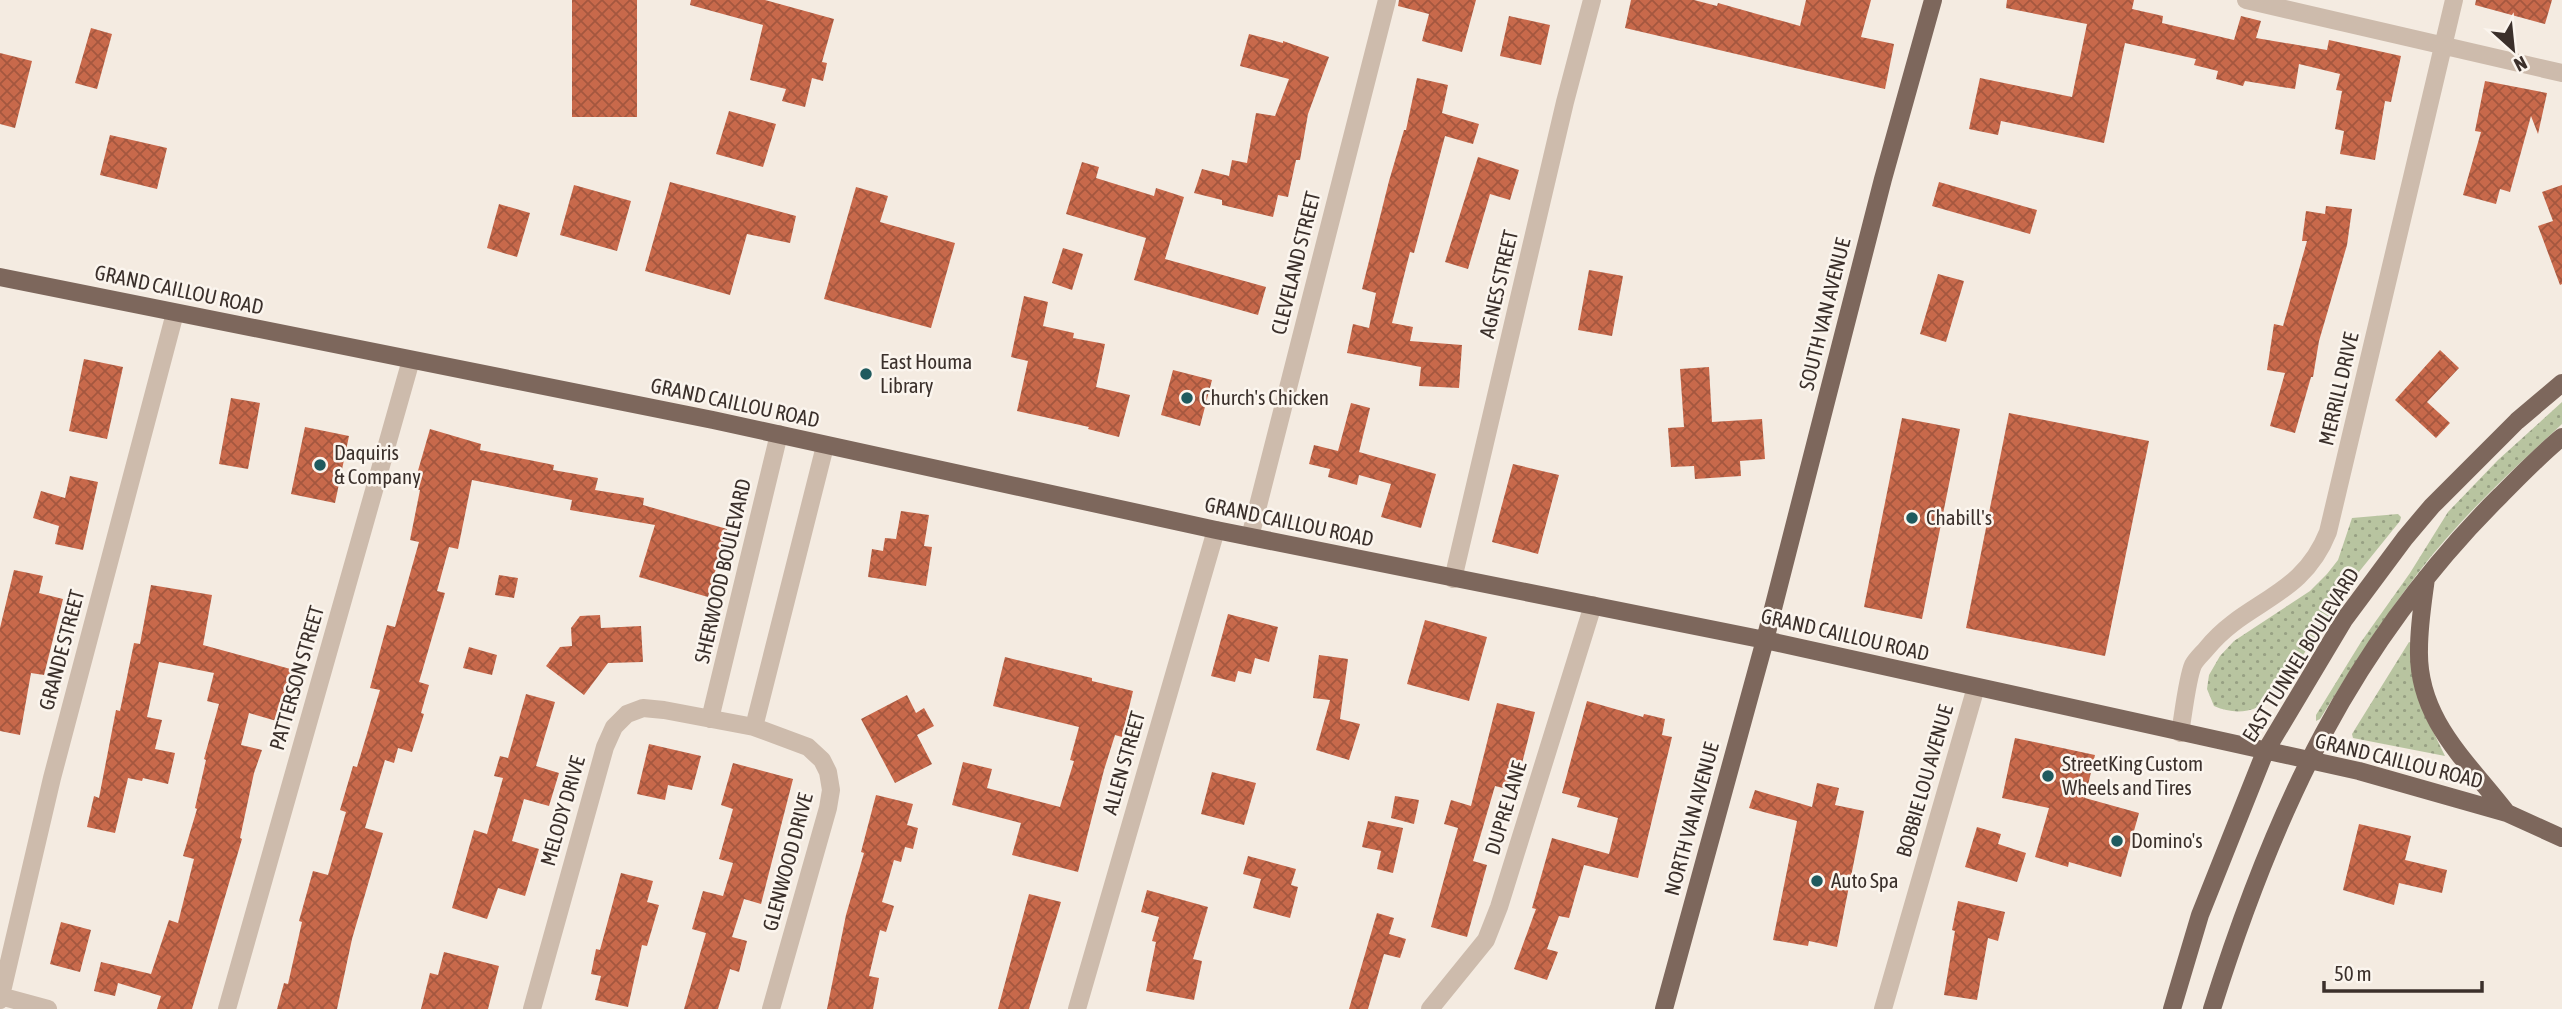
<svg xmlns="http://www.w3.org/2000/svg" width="2562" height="1009" font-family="'Asap Condensed',sans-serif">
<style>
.grass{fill:url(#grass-dots)}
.building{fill:url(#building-cross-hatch)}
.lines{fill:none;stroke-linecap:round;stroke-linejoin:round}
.minor{stroke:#cdbbac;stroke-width:18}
.major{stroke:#7d675c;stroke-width:18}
.poi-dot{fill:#1f5a5e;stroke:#fbf5ee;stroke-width:2.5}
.labels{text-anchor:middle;stroke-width:5;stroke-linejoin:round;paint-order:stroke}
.street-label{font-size:21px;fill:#3b302b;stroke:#fbf5ee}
.poi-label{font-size:21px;fill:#3b302b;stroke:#fbf5ee;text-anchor:start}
</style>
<defs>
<pattern id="grass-dots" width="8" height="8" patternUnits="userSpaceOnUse" patternTransform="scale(1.75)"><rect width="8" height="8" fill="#b8c4a0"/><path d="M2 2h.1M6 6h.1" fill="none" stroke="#97a083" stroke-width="1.8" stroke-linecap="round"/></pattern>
<pattern id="building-cross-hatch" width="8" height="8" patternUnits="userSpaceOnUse" patternTransform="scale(1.75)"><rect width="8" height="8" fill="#c8694b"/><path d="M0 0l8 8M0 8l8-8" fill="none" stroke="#a4573f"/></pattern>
</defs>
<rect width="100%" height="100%" fill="#f4ebe1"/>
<path class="grass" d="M2562,402V424C2511,471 2460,518 2418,573C2382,620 2351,669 2320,719L2316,721V715L2361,642L2410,573L2448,512L2498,460Z
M2398,514L2401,517L2400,521L2354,578L2276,696C2256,712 2237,716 2214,706L2207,689L2209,675L2220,656L2234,641L2310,591L2327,574L2338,560L2352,518Z
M2409,642L2412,643L2427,719L2445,756L2353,738L2352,734Z"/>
<path class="building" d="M572,0H637V117H572Z
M691,0H765L834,19L822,62L827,63L823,81L812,78L805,107L782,101L786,89L750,80L763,25L690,5Z
M1399,0H1476L1462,52L1422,41L1429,14L1398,6Z
M1631,0H1694L1717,6L1718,3L1800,26L1806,0H1871L1861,37L1894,44L1885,89L1625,28Z
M2007,0H2134L2132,9L2163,16L2162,23L2234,40L2241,16L2261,21L2256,38L2327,50L2329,40L2401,56L2391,102L2385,101L2375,160L2340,154L2344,131L2335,129L2342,91L2336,90L2340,74L2299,64L2295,89L2245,81L2243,86L2216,79L2218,71L2194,65L2196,59L2125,43L2104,143L2001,121L1998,135L1969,129L1980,78L2072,97L2087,24L2006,8Z
M2476,0H2552L2545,24L2475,5Z
M1509,16L1550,25L1541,65L1500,56Z
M91,28L112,34L97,89L75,83Z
M1249,34L1283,43V41L1329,57L1308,114L1300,160H1296L1288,197L1278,195L1273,217L1222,205V200L1194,193L1202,169L1229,176L1232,160L1247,163L1256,113L1275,116L1289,79L1240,66Z
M0,53L32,61L15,128L0,124Z
M1417,78L1448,85L1442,113L1479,124L1473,144L1445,136L1414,253L1410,252L1392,323L1413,327L1410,341L1462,345L1459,388L1419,386L1421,367L1347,353L1353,324L1369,328L1376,293L1362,289L1389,181L1404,130H1406Z
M2485,81L2547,93L2538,134L2531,116L2510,192L2500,189L2496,204L2463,195L2481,132L2475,131Z
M729,111L776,124L763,167L716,154Z
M110,135L167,148L157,189L100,175Z
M1478,157L1519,170L1510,200L1490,194L1468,269L1445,262Z
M1082,162L1099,167L1096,178L1154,196L1156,188L1184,197L1165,259L1266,287L1258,315L1134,280L1146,238L1066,214Z
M670,182L796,216L790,243L747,234L730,295L645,271Z
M1939,182L2037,210L2030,234L1932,206Z
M574,185L631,201L617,251L560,235Z
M2562,185V284L2560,285L2538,226L2553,221L2542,192Z
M856,187L888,196L880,222L955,243L931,328L824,299Z
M499,204L530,213L517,257L487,248Z
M2326,206L2352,209L2347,245L2319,341L2313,377H2311L2295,433L2270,426L2285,373L2267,370L2274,324L2283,326L2307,241H2302L2306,211L2325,214Z
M1063,248L1083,254L1072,290L1052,283Z
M1589,270L1623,276L1612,336L1578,330Z
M1938,274L1964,281L1946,342L1920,334Z
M1024,296L1048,302L1043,326L1074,333L1073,338L1105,344L1096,387L1130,395L1119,437L1088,429L1089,427L1017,411L1028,361L1011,357Z
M2440,350L2459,368L2427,402L2450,423L2436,438L2395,400Z
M84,359L123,367L107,439L69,431Z
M1709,367L1712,422L1762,419L1765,459L1740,461L1741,476L1695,479L1694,466L1671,467L1668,428L1684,427L1680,369Z
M1173,370L1212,380L1200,426L1161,415Z
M231,398L260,403L248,469L219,464Z
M1351,403L1370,408L1359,452L1436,474L1421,528L1381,517L1391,484L1359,475L1357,485L1328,477L1330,469L1309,464L1314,445L1338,451Z
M2009,413L2149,441L2105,656L1966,628Z
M1902,418L1960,429L1922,619L1864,607Z
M305,427L349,436L335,503L291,494Z
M430,429L481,444L480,450L554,465L553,470L598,478L595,490L644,498L643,505L727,529L708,597L639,577L655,525L570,510L572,500L472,480L458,549L449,547L437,591L445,593L419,682L429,685L421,713L424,714L412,752L398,748L394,763L385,760L365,828L383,833L352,939L337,1009H277L284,983L288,984L302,922L299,921L313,871L328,875L346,812L340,810L353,766L357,767L380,690L370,688L387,625L395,627L419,542L410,540L420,490L413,488Z
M1513,464L1559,475L1538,554L1492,542Z
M70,476L98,482L83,550L55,544L59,526L33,518L41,491L65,498Z
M901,511L929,515L924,546L932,547L926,586L868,577L872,549L883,551L885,538L896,539Z
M14,570L43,576L39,593L63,599L44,675L31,673L20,735L0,731V628Z
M499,575L518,578L514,598L495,595Z
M151,585L212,595L203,645L294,670L280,722L249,713L241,745L262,750L254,773L240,838L242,839L192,1009H157L161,996L118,983L115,996L94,991L101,962L151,974L169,920L178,923L194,859L183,856L197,809L195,808L206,760L204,759L219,704L207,701L214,673L159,662L147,717L162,720L155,749L175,753L168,784L143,778L142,781L128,778L115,833L87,827L94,796L99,798L116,710L120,711L134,643L140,644Z
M1228,614L1278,627L1269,662L1255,658L1251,674L1238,671L1235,682L1211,676Z
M600,615L601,628L641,626L643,662L608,663L584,695L546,666L560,647L572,646L571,628L580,616Z
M1425,620L1487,637L1469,701L1407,684Z
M469,647L497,655L492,675L463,668Z
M1319,655L1348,659L1340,719L1360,724L1349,760L1316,750L1330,700L1313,698Z
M1005,657L1092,678V681L1133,691L1122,737L1115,735L1104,770L1078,872L1012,855L1021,823L952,805L963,762L992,769L987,788L1060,807L1074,761L1070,760L1079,727L993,706Z
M526,694L555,702L536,766L559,773L549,806L524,799L512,841L539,849L525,896L498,888L487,919L452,908L474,830L487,834L503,778L494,776L500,756L508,758Z
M907,695L916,713L924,708L934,726L917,735L932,764L895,783L861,719Z
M1587,701L1643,717L1644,714L1665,719L1662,735L1672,737L1638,878L1584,865L1569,918L1559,916L1547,949L1558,952L1547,980L1514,969L1536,909L1532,908L1552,838L1609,854L1618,818L1577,807L1580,798L1562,793Z
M1497,703L1535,712L1515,791L1495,786L1473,861L1487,865L1467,937L1431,927L1458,828L1444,824L1451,800L1471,806Z
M2015,738L2095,755L2085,798L2139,813L2121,877L2069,862L2068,867L2035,857L2049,808L2002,798Z
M649,744L701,756L692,790L668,785L665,800L637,794Z
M733,763L793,779L761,904L744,899L732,937L747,941L739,972L730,969L718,1009H684L706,933L692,929L703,891L723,896L733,863L719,859L733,809L721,805Z
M1212,772L1256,783L1244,825L1201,814Z
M1817,783L1839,788L1835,805L1864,811L1837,947L1809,941L1808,946L1773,940L1797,821L1749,808L1755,790L1812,807Z
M876,795L913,804L907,825L918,828L913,849L905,847L901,862L894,860L882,902L894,906L886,932L880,930L869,976L879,978L873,1009H827L846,915L864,853L861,852Z
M1395,796L1419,800L1414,824L1391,818Z
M1368,821L1403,828L1393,873L1377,869L1381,851L1362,847Z
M2359,824L2411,836L2405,860L2447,870L2442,893L2399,883L2394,905L2343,890Z
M1977,827L2001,834L1998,844L2026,853L2017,882L1965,867Z
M1248,856L1296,869L1291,885L1298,887L1290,918L1253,908L1261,879L1243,874Z
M621,873L653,881L647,902L659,905L647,946L642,945L628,1007L595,1000L601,976L591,974L596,949L600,950Z
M1147,890L1208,907L1193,959L1202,961L1194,1000L1146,991L1156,942L1152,941L1159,917L1141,912Z
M1029,894L1061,902L1029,1009H998Z
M1958,901L2005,912L1998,941L1988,938L1977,1000L1944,995L1955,931L1952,930Z
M1377,913L1394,918L1389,934L1406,939L1400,958L1384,954L1368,1009H1349Z
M61,922L91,930L80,972L50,964Z
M444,952L499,966L488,1009H421L430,973L438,975Z"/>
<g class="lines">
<path class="minor" d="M2246,0L2562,73
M1250,537L1387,0
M1453,579L1565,102L1592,0
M710,719L779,434
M754,727L825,446
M2180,733C2183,717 2187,679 2193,665C2196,659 2203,653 2207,648C2246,600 2302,598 2328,532L2454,0
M0,996L48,1009
M0,1000L52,778L175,313
M227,1009L411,360
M532,1009L605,747L614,727L627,714L643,708L664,710L754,727L808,747L822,760L828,772L831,790L828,808L771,1009
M1077,1009L1216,530
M1430,1009L1486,940L1499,907L1593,605
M1883,1009L1976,687"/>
<path class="major" d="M0,277L713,420L1216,530L1765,640L2359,771L2507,813L2562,838
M2426,578C2423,601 2419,625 2419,649C2417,719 2467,761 2507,813
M1664,1009L1765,640L1883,179L1933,0
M2172,1009L2200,915L2265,752L2344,620L2405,538L2432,506L2517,421L2562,383
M2212,1009C2274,811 2351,644 2500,496C2520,476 2540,455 2562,437"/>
</g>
<g class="poi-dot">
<circle cx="866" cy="374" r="7"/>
<circle cx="1187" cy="398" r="7"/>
<circle cx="320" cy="465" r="7"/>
<circle cx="1912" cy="518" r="7"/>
<circle cx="2048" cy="776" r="7"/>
<circle cx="2117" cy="841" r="7"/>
<circle cx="1817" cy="881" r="7"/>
</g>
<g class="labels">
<g class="street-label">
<text transform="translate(1296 263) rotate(-76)" y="7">CLEVELAND STREET</text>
<text transform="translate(1499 284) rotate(-77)" y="7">AGNES STREET</text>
<text transform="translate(179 290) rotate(12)" y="7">GRAND CAILLOU ROAD</text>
<text transform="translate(1825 314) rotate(-76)" y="7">SOUTH VAN AVENUE</text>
<text transform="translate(2339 389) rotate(-77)" y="7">MERRILL DRIVE</text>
<text transform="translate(735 403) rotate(12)" y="7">GRAND CAILLOU ROAD</text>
<text transform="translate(1289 522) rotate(12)" y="7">GRAND CAILLOU ROAD</text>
<text transform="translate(723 571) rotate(-77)" y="7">SHERWOOD BOULEVARD</text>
<text transform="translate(1845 635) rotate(13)" y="7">GRAND CAILLOU ROAD</text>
<text transform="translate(62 650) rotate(-75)" y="7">GRANDE STREET</text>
<text transform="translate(2301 655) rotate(-58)" y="7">EAST TUNNEL BOULEVARD</text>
<text transform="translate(297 678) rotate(-74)" y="7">PATTERSON STREET</text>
<text transform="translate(2399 761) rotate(14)" y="7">GRAND CAILLOU ROAD</text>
<text transform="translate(1124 763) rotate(-74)" y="7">ALLEN STREET</text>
<text transform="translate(1925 781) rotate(-74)" y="7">BOBBIE LOU AVENUE</text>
<text transform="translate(1506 808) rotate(-73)" y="7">DUPRE LANE</text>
<text transform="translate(563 811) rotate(-74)" y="7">MELODY DRIVE</text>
<text transform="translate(1692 819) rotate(-75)" y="7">NORTH VAN AVENUE</text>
<text transform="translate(788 862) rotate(-75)" y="7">GLENWOOD DRIVE</text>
</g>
<g class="poi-label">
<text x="880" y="369">East Houma<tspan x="880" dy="24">Library</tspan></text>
<text x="1201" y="405">Church's Chicken</text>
<text x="334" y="460">Daquiris<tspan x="334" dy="24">&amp; Company</tspan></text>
<text x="1926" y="525">Chabill's</text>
<text x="2062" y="771">StreetKing Custom<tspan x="2062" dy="24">Wheels and Tires</tspan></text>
<text x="2131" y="848">Domino's</text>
<text x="1831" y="888">Auto Spa</text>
</g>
</g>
<g transform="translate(2513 49) rotate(153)" stroke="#fbf5ee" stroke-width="5" paint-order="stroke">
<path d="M0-5L12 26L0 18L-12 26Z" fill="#3b302b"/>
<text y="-10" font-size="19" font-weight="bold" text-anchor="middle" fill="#3b302b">N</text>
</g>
<path d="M2324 981v10h158v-10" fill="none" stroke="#3b302b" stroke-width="3.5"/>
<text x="2334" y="981" font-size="21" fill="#3b302b" stroke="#fbf5ee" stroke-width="5" paint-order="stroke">50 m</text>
</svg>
